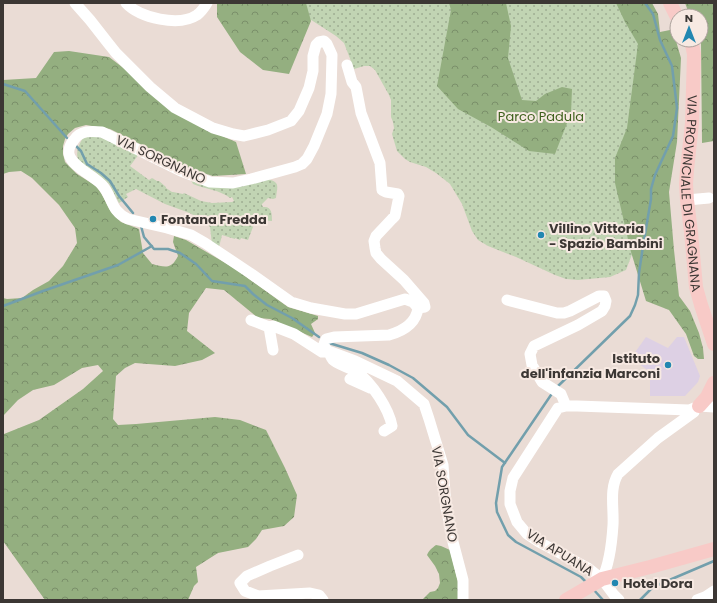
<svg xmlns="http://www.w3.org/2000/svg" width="717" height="603" font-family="Poppins,sans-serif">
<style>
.education{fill:#ddd0e4}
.grass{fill:url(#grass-dots)}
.forest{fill:url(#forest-crowns)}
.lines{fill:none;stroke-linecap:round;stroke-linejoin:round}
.stream{stroke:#729fac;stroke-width:2.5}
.minor{stroke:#fff;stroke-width:11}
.major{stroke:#f8cac7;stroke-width:14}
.poi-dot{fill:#2287b1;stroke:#f7e9e2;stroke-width:1.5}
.labels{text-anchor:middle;stroke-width:4;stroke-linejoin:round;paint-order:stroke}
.park-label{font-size:13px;fill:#3e601d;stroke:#f7e9e2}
.street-label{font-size:13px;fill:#3c3734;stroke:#f7e9e2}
.poi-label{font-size:13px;font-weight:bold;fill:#3c3734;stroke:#f7e9e2;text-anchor:start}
</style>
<defs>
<pattern id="grass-dots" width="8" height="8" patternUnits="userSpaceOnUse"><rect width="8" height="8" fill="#c1d4b3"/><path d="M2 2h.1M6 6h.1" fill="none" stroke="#9ead92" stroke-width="1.8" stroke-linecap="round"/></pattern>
<pattern id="forest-crowns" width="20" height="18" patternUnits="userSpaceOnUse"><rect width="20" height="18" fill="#94af80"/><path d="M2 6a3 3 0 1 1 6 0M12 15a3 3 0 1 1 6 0" fill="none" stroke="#7a8f6a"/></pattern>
</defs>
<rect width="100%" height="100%" fill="#eadcd5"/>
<path class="education" d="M646,337L668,348L677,337H684L700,376L698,382L685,396H650V372L631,358Z"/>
<path class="grass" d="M298,3H622L646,62L636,244L626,270L610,277L578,280L566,279L555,275L516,257L488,246L478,240L472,231L462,204L450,184L436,173L426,167L410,162L405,159L397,151L392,134L394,128L393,122L391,117V100L389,95L375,70L370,66H364L354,69L344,43L336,36L302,14Z
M95,135L139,154L130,166L149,180L152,178L157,181H159L166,187V188L172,192H173L183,194L184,193L201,201L212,203L232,202L234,201L232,197L230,198C220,190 205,189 193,184L191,180L267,179C281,182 277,186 276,198L273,199L268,198L262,204V205L263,207C272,206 272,214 272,221L254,220L252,226L253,227L248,240L241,238L240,240L235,238V239L222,235L219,247L212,244L210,227L202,219L187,212L165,204L136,189L126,194L128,197L119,203L109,184L95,172L79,162C75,153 78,146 83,138Z"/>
<path class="forest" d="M217,3H306L311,21L289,74L263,70L240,52L217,17Z
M449,3H506L511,26L508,58L522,100L536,101L545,94L562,87L572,89L571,113L555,154L529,151L491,127L458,109L437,86L451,10Z
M616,3H652L658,14L660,32L670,30L674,34L681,58L677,142L669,192L674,250L679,296L690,311L699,333L703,348L704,359H698L694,356L686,334L669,310L646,301L631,252L615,183V158L627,128L638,44L625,22Z
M685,3H714V141L702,143L701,42L700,40H701V16H690Z
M69,51L109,57L201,127L236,142L246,174L213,176L190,169L110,129L86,125L75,128L68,134L65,139L63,146V154L65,162L77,174L96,186L101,193L111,212L121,222L139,229L143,253L152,264C165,267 171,270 178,256L173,242L174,236L186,240L234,268L288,307L318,316V319L311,324L315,333L312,337L270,319L258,318L224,290L206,288L189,313L187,331L215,353L202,360L175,366L135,363L125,368L116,376L113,419L118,425L136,424L215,417L240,420L266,430L285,468L297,495L294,517L284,526L262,530L256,539L248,547L218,553L196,567L198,582L194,586L188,600H45L3,541V436L4,434L39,420L83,389L103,371L98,365L82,368L54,385L33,390L18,400L3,416V298L7,299L22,298L33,290L49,281L63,266L77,243L75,228L59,205L32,178L21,171L9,172L3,174V80L36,78L54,52Z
M436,545L441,546L450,550L459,586V600H422L430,592L435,591L438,588L440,583L439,574L435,566L427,555C429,550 432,548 436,545Z"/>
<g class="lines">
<path class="stream" d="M3,84L25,91L67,138
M76,146L81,151L87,164L101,173L110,181L119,196L133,213
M141,226L144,237L154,249H168L180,253L196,264L212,281L245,286L253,294L267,305L292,318L319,337
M3,306L43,291L118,265L152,246
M329,343L362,353L389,365L413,378L447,407L468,435L505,463
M556,388L630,316L635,305L638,295L639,273L643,246L651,199V189L655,175L673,136L677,108L672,66L660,40L653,14L645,3
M553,392L502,467L496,503L497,512L508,535L516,542L581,577L587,583
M593,589L603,600
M640,600L653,587L714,561"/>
<path class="minor" d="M75,3L90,20L108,43L116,53L150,87L175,108L213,128L233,134L244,136L268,130L291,121L299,111L309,88L313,71V56L316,45L319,42L324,41L327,44L332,55L331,94L327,114L314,146L307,159L302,164L295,167L251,179L233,183L210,182L181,171L102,132C92,131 80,130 74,140C71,143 68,149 69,154C71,166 94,176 102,185C113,197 110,211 128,219L167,228L191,235L205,243L250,273L291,302L311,308L345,314H356L405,299L413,302L418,308C416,324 403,331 389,335L334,337L326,339L324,344L325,348L328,351L355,361L397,381L424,404L429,419L443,465L446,507L453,542L463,580V600
M126,3C140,18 179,27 197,15C201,12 204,8 207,3
M347,65L352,82L356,87L361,113L380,163L382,190L386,192L398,194L399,196L395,216L392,219L376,236L374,241L375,248L376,253L381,259L404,280L424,303L425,307L418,308
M687,200L709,198
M507,300L557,313H564L570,311L599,296H604L606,301L605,306L602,311L578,325L534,346L530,354L532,365L542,382L561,394L566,406
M251,320L269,327L273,326L281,329L294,334L322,352L328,351C330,354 331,358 333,360C336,364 351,368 357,372C372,383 389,409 392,426L384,431
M269,327L273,350
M350,379L370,388
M298,555L270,566L247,576L240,583L245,591L258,596L310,593L319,595L323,600
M602,579C609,565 612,541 613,525C614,508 609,489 618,474L658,438L694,412
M619,600L614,595L602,579L588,568L539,542L527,534L517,522L510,504V491L513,478L558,408L566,406H577L689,410L699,406L714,407
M697,600L705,597L714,591"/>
<g class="major">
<path d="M670,3L677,17"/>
<path id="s1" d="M691,40L694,54L692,123L687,170L686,184L687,200L691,232L696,287L701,305L714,344"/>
<path d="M699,406L707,397L714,383"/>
<path d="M566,600L602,579L650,567L714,549"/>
</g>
</g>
<g class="poi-dot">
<circle cx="153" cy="219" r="4"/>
<circle cx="541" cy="235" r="4"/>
<circle cx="668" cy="365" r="4"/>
<circle cx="615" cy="583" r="4"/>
</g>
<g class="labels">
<g class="park-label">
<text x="541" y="121">Parco Padula</text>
</g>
<g class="street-label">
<text transform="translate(161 159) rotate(25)" y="5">VIA SORGNANO</text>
<text dy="5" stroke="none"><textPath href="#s1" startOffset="154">VIA PROVINCIALE DI GRAGNANA</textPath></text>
<text transform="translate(445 494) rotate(80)" y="5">VIA SORGNANO</text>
<text transform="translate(560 552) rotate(32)" y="5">VIA APUANA</text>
</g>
<g class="poi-label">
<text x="161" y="224">Fontana Fredda</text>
<text x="549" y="233">Villino Vittoria<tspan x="549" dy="15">- Spazio Bambini</tspan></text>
<text x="660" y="363" text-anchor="end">Istituto<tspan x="660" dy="15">dell'infanzia Marconi</tspan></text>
<text x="623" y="588">Hotel Dora</text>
</g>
</g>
<rect width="717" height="603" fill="none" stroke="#3c3734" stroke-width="8"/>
<g transform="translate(689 28)"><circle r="19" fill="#f7e9e2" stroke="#aca29c"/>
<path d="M0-3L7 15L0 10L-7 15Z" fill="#2287b1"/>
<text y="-6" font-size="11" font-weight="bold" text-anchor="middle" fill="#3c3734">N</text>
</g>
</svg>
